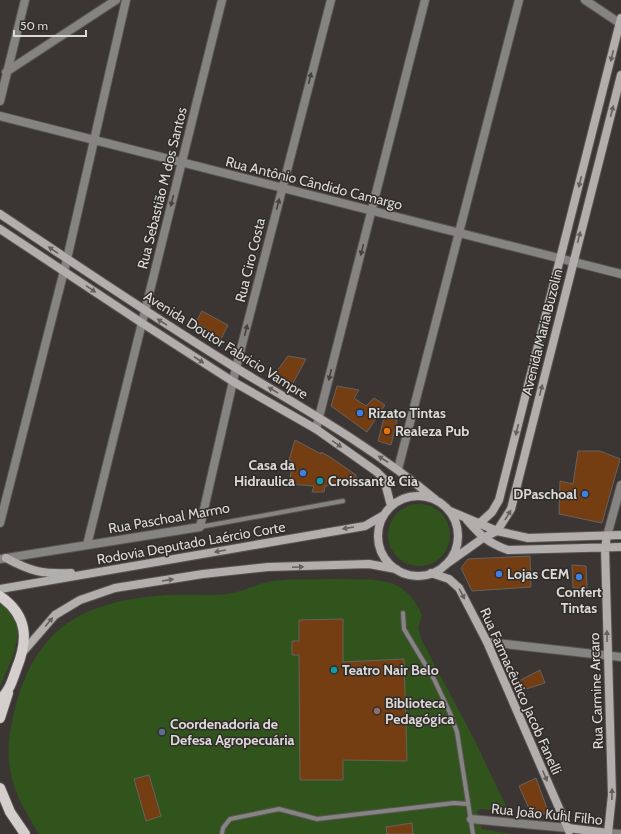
<svg xmlns="http://www.w3.org/2000/svg" width="621" height="834" font-family="Cabin,sans-serif">
<style>
.green{fill:#31541d}
.building{fill:#753d12;stroke:#67625f}
.lines{fill:none;stroke-linecap:round;stroke-linejoin:round}
.service-casing{stroke:#585452;stroke-width:6}
.minor-casing{stroke:#585452;stroke-width:10}
.tertiary-casing{stroke:#585452;stroke-width:10}
.secondary-casing{stroke:#585452;stroke-width:10}
.primary-casing{stroke:#585452;stroke-width:12}
.service{stroke:#868383;stroke-width:4}
.minor{stroke:#868383;stroke-width:8}
.tertiary{stroke:#868383;stroke-width:8}
.secondary{stroke:#b2aead;stroke-width:8}
.primary{stroke:#d4cfcd;stroke-width:10}
.oneway{fill:#64605e}
.oneway2{fill:#464240}
.shop-dot{fill:#3f7fe0;stroke:#302c2a;stroke-width:1.5}
.food-dot{fill:#e8710a;stroke:#302c2a;stroke-width:1.5}
.culture-dot{fill:#0f9aa8;stroke:#302c2a;stroke-width:1.5}
.education-dot{fill:#8d6e63;stroke:#302c2a;stroke-width:1.5}
.service-dot{fill:#5c6f8a;stroke:#302c2a;stroke-width:1.5}
.labels{text-anchor:middle;stroke-width:3;stroke-linejoin:round;paint-order:stroke}
.street-label{font-size:14px;fill:#dcdad8;stroke:#302c2a}
.poi-label{font-size:14px;font-weight:bold;fill:#dcdad8;stroke:#302c2a;text-anchor:start}
</style>
<rect width="100%" height="100%" fill="#3b3634"/>
<path class="green" d="M388 535a31 31 0 1 1 62 0a31 31 0 1 1-62 0Z
M337,579C375,580 404,574 422,615L418,628L422,641L474,739L506,806L504,811L480,809L477,812L482,829L512,834H39C9,786 1,761 16,705C38,623 89,600 169,595C188,594 208,596 227,594C242,592 254,585 268,582C290,578 315,580 337,579Z
M0,603C33,626 11,658 0,687Z"/>
<path class="building" d="M202,311L228,325L221,339L196,322Z
M288,356L306,359L292,385L275,374Z
M337,386L359,390L354,398L366,406L374,398L385,405L367,432L331,406Z
M384,418L397,420L391,445L378,441Z
M295,440L321,454V452L330,457L356,475V482L325,486L324,492H312L314,486L289,484L293,462L289,460Z
M578,451H600L620,459L602,523L559,514L560,481L573,484Z
M530,556L531,587L472,591L461,568L468,559Z
M572,565L586,566L587,588H573Z
M343,619V662L404,659L407,761L343,760V780H300L299,655H292V641H299V620Z
M540,670L545,683L523,690L517,682Z
M149,775L161,816L146,821L134,779Z
M536,778L549,814L530,811L519,786Z
M412,823L413,834H387L386,827Z"/>
<g class="lines">
<defs>
<path id="service" d="M200,527L343,501
M403,613L404,629L434,679L450,713L457,732L473,834
M222,834L223,828L230,819L279,809L317,819L454,803L468,804"/>
<path id="minor" d="M0,116L621,274
M236,368L331,0
M316,429L425,0
M398,469L519,0
M0,523L67,259L126,0
M607,536L621,485
M87,545L222,0
M487,642L621,657
M471,819L568,828
M608,833L620,834"/>
<path id="tertiary" d="M585,0L621,24
M6,72L116,0
M0,101L25,0
M0,559L200,527L236,368"/>
<path id="secondary" d="M0,214C78,266 156,319 236,368C304,409 374,448 436,500
M0,229L142,323L232,381L316,429L377,472L384,479L391,506
M378 536a40 40 0 1 1 80 0a40 40 0 1 1-80 0Z
M450,511L497,531L528,538L621,535
M467,520C481,536 488,543 508,550L621,547
M480,523L492,512L499,500L621,18
M6,558C32,572 42,574 71,573
M445,565L483,538L497,531L511,509L621,75
M431,573L449,579L459,588L487,642L569,831
M0,589L365,526L384,515
M23,652L55,615L80,600L115,588L203,574L268,567L369,564L396,569
M568,828L608,833L612,795L605,548L607,536"/>
<path id="primary" d="M0,596C29,616 28,641 16,670C12,682 9,691 0,700
M0,718L8,693
M0,788L10,812L25,834"/>
</defs>
<use href="#service" class="service-casing"/>
<use href="#minor" class="minor-casing"/>
<use href="#tertiary" class="tertiary-casing"/>
<use href="#secondary" class="secondary-casing"/>
<use href="#primary" class="primary-casing"/>
<use href="#service" class="service"/>
<use href="#minor" class="minor"/>
<use href="#tertiary" class="tertiary"/>
<use href="#secondary" class="secondary"/>
<use href="#primary" class="primary"/>
</g>
<defs><path id="oneway-solid" d="M-6-.8H1V-3.2L6.5 0L1 3.2V.8H-6Z"/></defs>
<g class="oneway">
<use href="#oneway-solid" transform="translate(612 56) rotate(104)"/>
<use href="#oneway-solid" transform="translate(612 111) rotate(-76)"/>
<use href="#oneway-solid" transform="translate(580 182) rotate(104)"/>
<use href="#oneway-solid" transform="translate(579 237) rotate(-76)"/>
<use href="#oneway-solid" transform="translate(53 250) rotate(-146)"/>
<use href="#oneway-solid" transform="translate(91 289) rotate(34)"/>
<use href="#oneway-solid" transform="translate(162 322) rotate(-148)"/>
<use href="#oneway-solid" transform="translate(199 360) rotate(33)"/>
<use href="#oneway-solid" transform="translate(273 390) rotate(-149)"/>
<use href="#oneway-solid" transform="translate(541 390) rotate(-76)"/>
<use href="#oneway-solid" transform="translate(517 430) rotate(104)"/>
<use href="#oneway-solid" transform="translate(337 444) rotate(35)"/>
<use href="#oneway-solid" transform="translate(383 459) rotate(-147)"/>
<use href="#oneway-solid" transform="translate(508 515) rotate(-59)"/>
<use href="#oneway-solid" transform="translate(348 528) rotate(171)"/>
<use href="#oneway-solid" transform="translate(220 551) rotate(170)"/>
<use href="#oneway-solid" transform="translate(298 567) rotate(-2)"/>
<use href="#oneway-solid" transform="translate(168 580) rotate(-9)"/>
<use href="#oneway-solid" transform="translate(462 594) rotate(62)"/>
<use href="#oneway-solid" transform="translate(49 622) rotate(-50)"/>
<use href="#oneway-solid" transform="translate(607 636) rotate(-91)"/>
<use href="#oneway-solid" transform="translate(545 776) rotate(67)"/>
<use href="#oneway-solid" transform="translate(612 794) rotate(-89)"/>
</g>
<g class="oneway2">
<use href="#oneway-solid" transform="translate(310 78) rotate(-76)"/>
<use href="#oneway-solid" transform="translate(172 201) rotate(104)"/>
<use href="#oneway-solid" transform="translate(278 204) rotate(-76)"/>
<use href="#oneway-solid" transform="translate(362 250) rotate(104)"/>
<use href="#oneway-solid" transform="translate(246 330) rotate(-76)"/>
<use href="#oneway-solid" transform="translate(330 375) rotate(104)"/>
</g>
<g class="shop-dot">
<circle cx="360" cy="413" r="4"/>
<circle cx="303" cy="473" r="4"/>
<circle cx="585" cy="494" r="4"/>
<circle cx="499" cy="574" r="4"/>
<circle cx="579" cy="577" r="4"/>
</g>
<circle class="food-dot" cx="387" cy="431" r="4"/>
<g class="culture-dot">
<circle cx="320" cy="481" r="4"/>
<circle cx="334" cy="670" r="4"/>
</g>
<circle class="education-dot" cx="377" cy="711" r="4"/>
<circle class="service-dot" cx="162" cy="732" r="4"/>
<g class="labels">
<g class="street-label">
<text transform="translate(314 183) rotate(14)" y="5">Rua Antônio Cândido Camargo</text>
<text transform="translate(162 188) rotate(-76)" y="5">Rua Sebastião M dos Santos</text>
<text transform="translate(250 260) rotate(-76)" y="5">Rua Ciro Costa</text>
<text transform="translate(542 332) rotate(-76)" y="5">Avenida Maria Buzolin</text>
<text transform="translate(226 345) rotate(32)" y="5">Avenida Doutor Fabricio Vampre</text>
<text transform="translate(169 518) rotate(-10)" y="5">Rua Paschoal Marmo</text>
<text transform="translate(191 543) rotate(-10)" y="5">Rodovia Deputado Laércio Corte</text>
<text transform="translate(521 691) rotate(66)" y="5">Rua Farmacêutico Jacob Fanelli</text>
<text transform="translate(596 691) rotate(-92)" y="5">Rua Carmine Arcaro</text>
<text transform="translate(547 814) rotate(6)" y="5">Rua João Kuhl Filho</text>
</g>
<g class="poi-label">
<text x="368" y="418">Rizato Tintas</text>
<text x="395" y="436">Realeza Pub</text>
<text x="295" y="470" text-anchor="end">Casa da<tspan x="295" dy="16">Hidraulica</tspan></text>
<text x="328" y="486">Croissant &amp; Cia</text>
<text x="577" y="499" text-anchor="end">DPaschoal</text>
<text x="507" y="579">Lojas CEM</text>
<text x="579" y="597" text-anchor="middle">Confert<tspan x="579" dy="16">Tintas</tspan></text>
<text x="342" y="675">Teatro Nair Belo</text>
<text x="385" y="708">Biblioteca<tspan x="385" dy="16">Pedagógica</tspan></text>
<text x="170" y="729">Coordenadoria de<tspan x="170" dy="16">Defesa Agropecuária</tspan></text>
</g>
</g>
<path d="M14 30v6h72v-6" fill="none" stroke="#dcdad8" stroke-width="2"/>
<text x="20" y="30" font-size="12" fill="#dcdad8" stroke="#302c2a" stroke-width="3" paint-order="stroke">50 m</text>
</svg>
